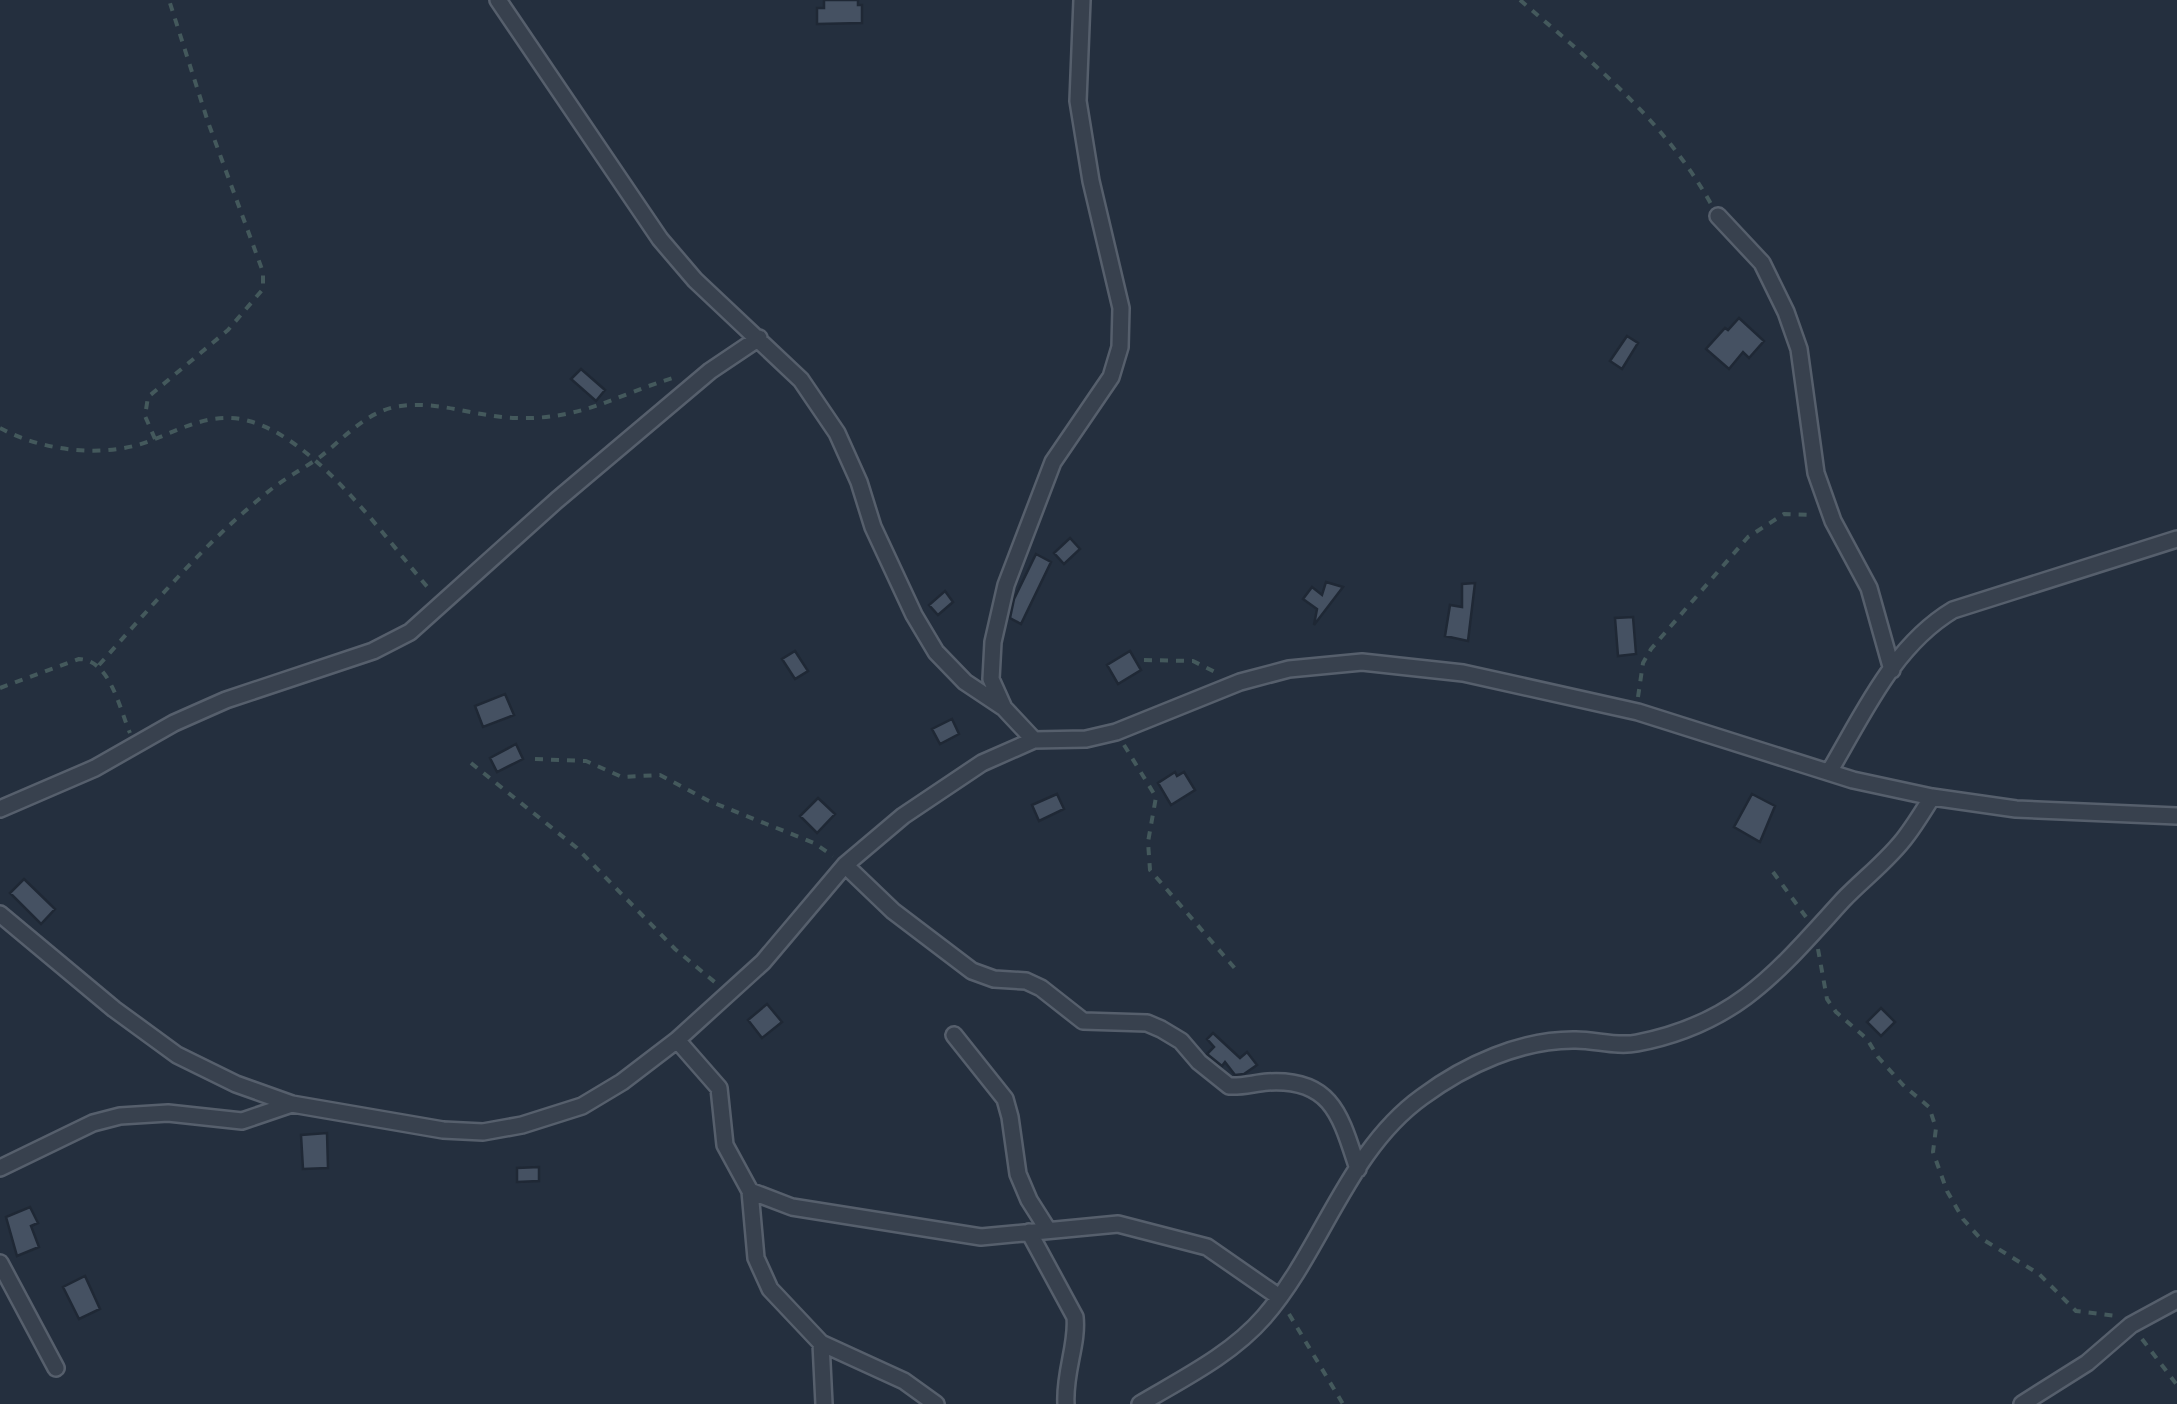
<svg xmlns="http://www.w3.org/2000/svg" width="2177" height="1404" font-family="'Exo 2',sans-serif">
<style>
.building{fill:#455162;stroke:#1f2835;stroke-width:2.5}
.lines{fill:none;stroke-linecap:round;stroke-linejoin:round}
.minor-casing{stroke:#565f6c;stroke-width:20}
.path{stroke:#44595c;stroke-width:4;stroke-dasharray:8 8;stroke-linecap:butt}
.minor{stroke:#38414e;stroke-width:15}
</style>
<rect width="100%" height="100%" fill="#242f3e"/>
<path class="building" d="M824,0H858V5H862V23L817,24V8H824Z
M1739,318L1764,341L1749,358L1743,352L1729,369L1706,349L1725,328L1728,330Z
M1627,336L1638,343L1622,369L1610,361Z
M581,369L605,390L596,401L571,379Z
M1070,538L1080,549L1064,564L1054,553Z
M1036,554L1051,562L1021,624L1010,618L1014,599Z
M1326,582L1343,587L1314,625L1317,609L1303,599L1312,587L1322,595Z
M1475,583L1468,641L1445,636L1450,605L1462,607V584Z
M945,591L953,602L938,615L929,605Z
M1633,617L1636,654L1618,656L1615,618Z
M795,651L808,671L795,679L782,659Z
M1130,651L1141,670L1118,684L1107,665Z
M505,694L514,715L483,727L475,706Z
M952,719L959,734L940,744L932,729Z
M516,744L523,759L497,772L490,758Z
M1175,772L1177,776L1184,772L1195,790L1171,805L1158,783Z
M1057,794L1064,809L1039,821L1032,805Z
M1752,794L1775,806L1760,842L1734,827Z
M818,798L835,814L817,833L800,816Z
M24,879L55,909L41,924L10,893Z
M767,1004L782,1022L762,1038L748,1020Z
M1881,1008L1895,1022L1881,1036L1867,1022Z
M1213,1033L1240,1058L1247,1052L1257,1065L1244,1074L1235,1075L1225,1062L1222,1066L1207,1054L1214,1047L1207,1039Z
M327,1133L328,1168L303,1169L301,1135Z
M539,1167V1181L517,1182V1168Z
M30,1207L38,1223L31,1226L39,1247L17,1256L6,1217Z
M85,1276L100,1309L79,1319L63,1287Z"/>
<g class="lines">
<defs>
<path id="minor" d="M498,0L660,239L695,280L801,380L837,433L859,482L873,527L914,615L936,652L965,682L1004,708
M1718,216L1762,263L1786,312L1799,349L1816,473L1833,521L1869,588L1892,670
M1034,740L1004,708L991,679L993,642L1006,585L1053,462L1111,377L1120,347L1121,308L1091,181L1078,101L1082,0
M1829,772C1863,715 1893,646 1953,610L2177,539
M0,809L95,768L174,723L226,700L373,651L410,632L557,500L710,371L759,338
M845,865L893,911L972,971L994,979L1026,981L1041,988L1083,1021L1147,1023L1161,1029L1181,1041L1199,1062L1229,1086C1243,1087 1254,1083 1268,1082C1333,1078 1341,1118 1358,1169
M0,914L114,1009L177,1055L236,1084L292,1104L443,1130L483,1132L522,1125L582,1106L622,1082L677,1040L763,962L845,865L903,816L982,763L1034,740L1086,739L1116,732L1240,682L1289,669L1362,662L1463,673L1638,712L1853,780L1932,797L2016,809L2177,816
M954,1035L1005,1099L1010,1117L1018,1174L1029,1200L1048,1230
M677,1040L719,1088L725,1145L750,1191L756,1258L770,1289L821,1343L904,1381L936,1404
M0,1168L93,1123L120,1116L168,1113L242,1121L292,1104
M750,1191L792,1207L981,1237L1118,1224L1207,1247L1279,1297
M1029,1232L1075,1317C1078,1344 1064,1372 1066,1404
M0,1263L56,1368
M821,1343L824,1404
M1140,1404C1182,1379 1231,1355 1264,1317C1323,1249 1347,1151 1422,1097C1465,1065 1522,1039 1576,1040C1596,1040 1617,1047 1637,1043C1737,1024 1778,971 1843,900C1863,879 1890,859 1907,835C1916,823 1924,810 1932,797
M2022,1404L2087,1363L2131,1325L2177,1300"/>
</defs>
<use href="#minor" class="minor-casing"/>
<path class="path" d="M1520,0C1592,62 1664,120 1711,204
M0,428C44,452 108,459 155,439C185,427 215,411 249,421C318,440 384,537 430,590
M155,439L145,416L148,397L228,330L263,289V272L208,122L169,0
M1144,660L1193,661L1217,673
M99,665C153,605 206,541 269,491C285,478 303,469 320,457C343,439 365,413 395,407C436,399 475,417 516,418C583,420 615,395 676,377
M0,688L79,659C110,660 119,707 130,733
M1638,697L1643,663L1651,649L1748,537L1784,514L1812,515
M1124,745L1156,797L1148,842L1150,870L1238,972
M535,759L586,761L622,777L660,775L709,801L814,843L833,856
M471,763L577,848L675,949L717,984
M1773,872L1806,917
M1818,949L1827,999L1836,1012L1867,1039L1878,1057L1903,1085L1929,1107L1936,1128L1933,1152L1947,1191L1963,1219L1979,1237L2039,1274L2076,1311L2117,1316
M1289,1314L1343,1404
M2142,1339L2177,1385"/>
<use href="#minor" class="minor"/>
</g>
</svg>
